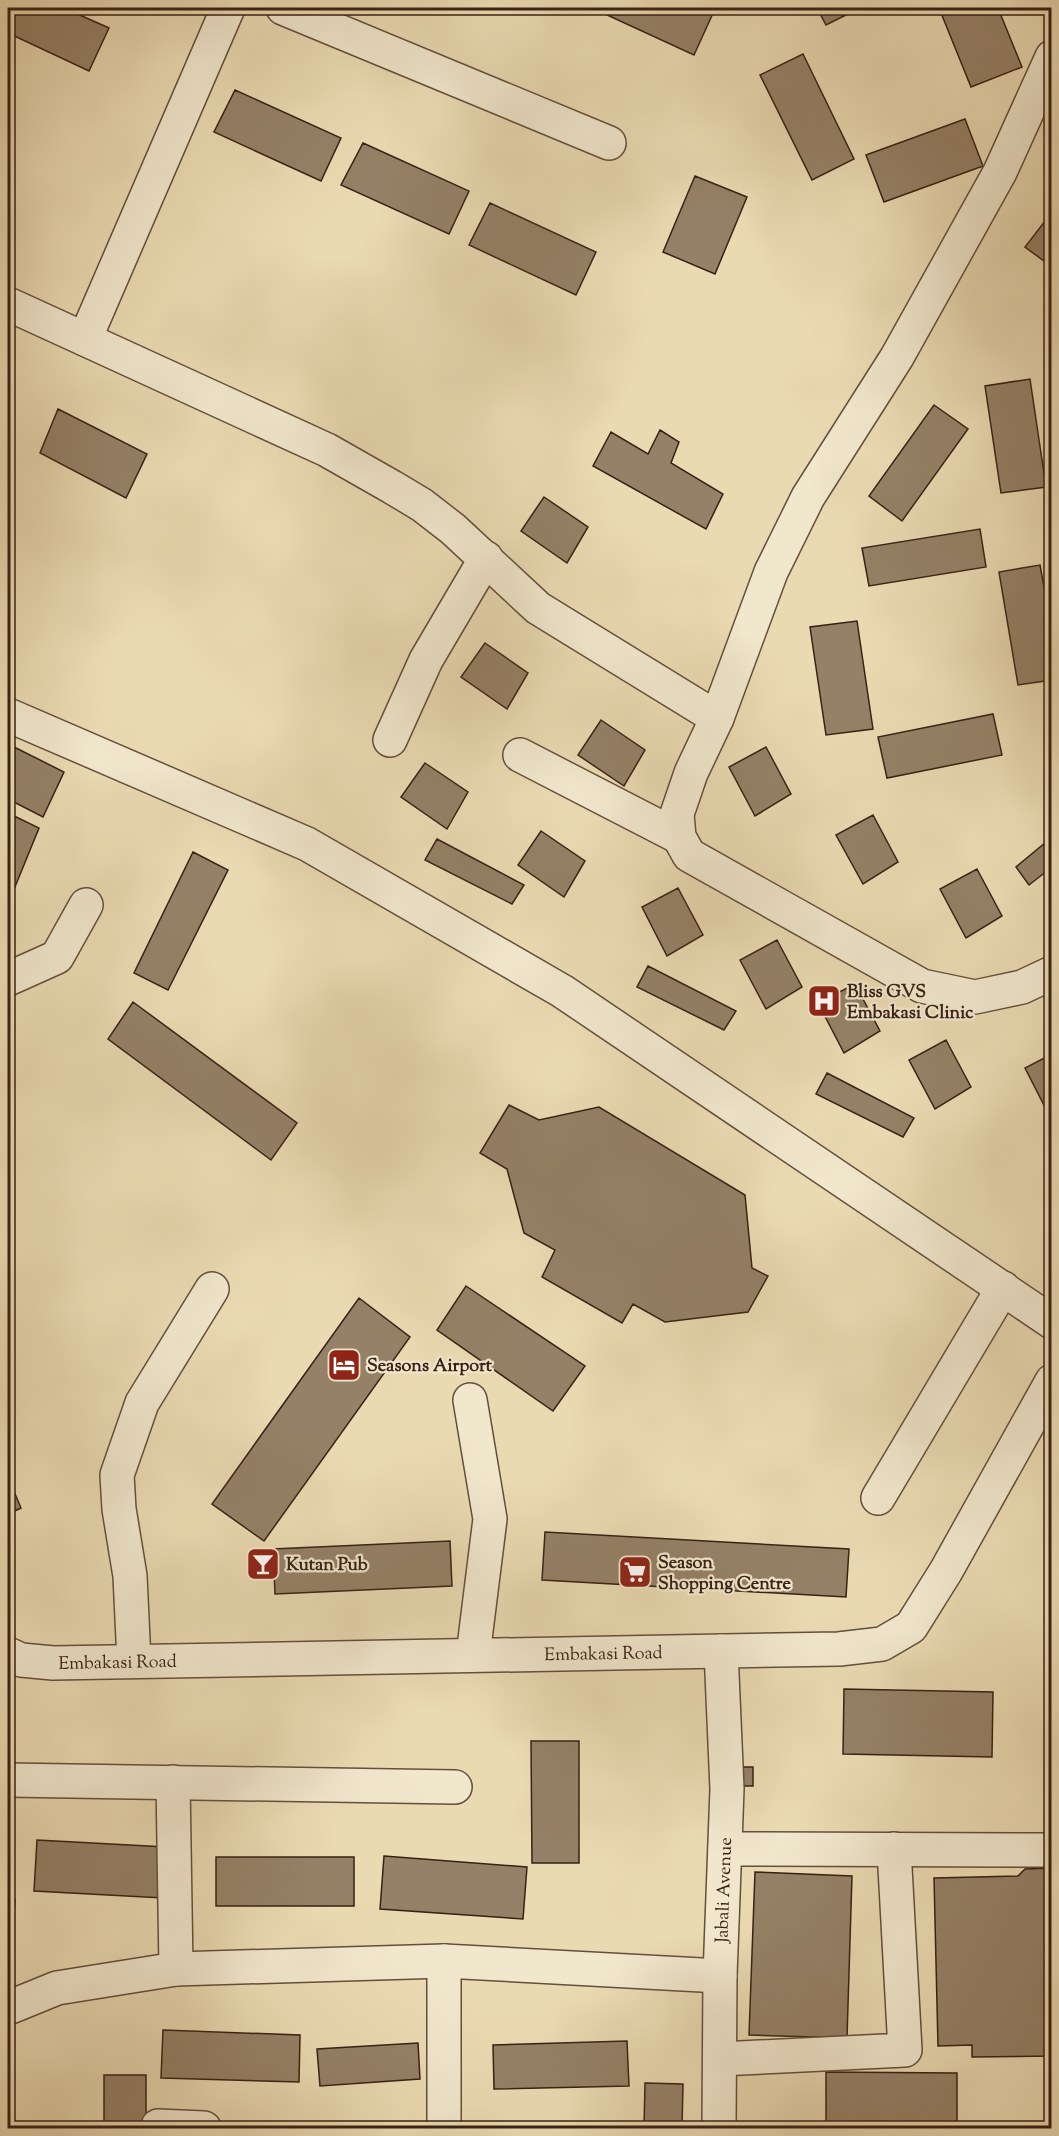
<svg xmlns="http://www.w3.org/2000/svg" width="1059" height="2136" font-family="'Sorts Mill Goudy',serif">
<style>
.building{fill:#958167;stroke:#382115;stroke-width:1.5}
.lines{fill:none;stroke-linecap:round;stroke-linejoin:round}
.minor-casing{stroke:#644f3c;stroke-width:36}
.minor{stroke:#f1e7cd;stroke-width:33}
.labels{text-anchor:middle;stroke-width:4.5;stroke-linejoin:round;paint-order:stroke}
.poi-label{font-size:18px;font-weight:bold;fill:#382115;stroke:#f1e7cd;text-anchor:start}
.street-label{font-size:18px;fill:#382115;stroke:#f1e7cd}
</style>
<rect width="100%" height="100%" fill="#eadab2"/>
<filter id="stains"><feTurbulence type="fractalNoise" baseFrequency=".00333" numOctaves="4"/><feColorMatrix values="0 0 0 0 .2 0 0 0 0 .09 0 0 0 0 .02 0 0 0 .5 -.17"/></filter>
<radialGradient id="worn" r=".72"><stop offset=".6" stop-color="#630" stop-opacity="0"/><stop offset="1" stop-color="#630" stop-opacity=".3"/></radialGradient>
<path class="building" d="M8,8H64L109,28L89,71L8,33Z
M592,8H705L714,11L694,55Z
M817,8H860L826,25Z
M939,8H998L1022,67L971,87Z
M803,54L854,159L812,180L760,75Z
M235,90L341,138L321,181L214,132Z
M965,119L983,166L884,202L866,155Z
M363,143L469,191L449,234L341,185Z
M695,176L747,197L715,274L663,252Z
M490,203L596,252L576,295L469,245Z
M1052,212V267L1025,247Z
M1052,307V343L1045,308Z
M1030,379L1046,487L1001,493L985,386Z
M934,405L968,429L902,521L869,496Z
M58,409L147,454L126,498L40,453Z
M660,430L679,442L671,463L723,494L706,529L593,466L611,432L648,454Z
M544,497L588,527L567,563L521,531Z
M980,529L986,567L869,586L862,548Z
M1040,565L1052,631V680L1018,685L999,572Z
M857,621L873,729L826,735L810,627Z
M485,643L528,673L507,709L461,677Z
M993,714L1002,755L887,778L878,737Z
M601,720L645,750L624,786L578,755Z
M8,744L64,772L43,817L8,799Z
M766,747L791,794L755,816L729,767Z
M425,763L468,792L447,829L401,797Z
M8,813L39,828L8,904Z
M873,815L898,862L863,884L836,835Z
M541,831L585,861L564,897L518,865Z
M1052,837V867L1029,885L1016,867Z
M437,839L524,885L512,904L425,860Z
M193,852L228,870L168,990L134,973Z
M977,869L1002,916L966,938L940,889Z
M678,888L703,935L667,956L642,907Z
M777,940L802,987L766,1009L740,960Z
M648,966L736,1011L724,1030L637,987Z
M855,984L880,1031L844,1053L818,1003Z
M133,1002L297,1123L271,1160L108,1039Z
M946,1040L971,1087L935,1109L909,1060Z
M1052,1054V1117H1050L1025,1068Z
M827,1073L914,1118L903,1137L816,1094Z
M509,1105L539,1120L599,1107L745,1195L752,1268L768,1276L748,1312L665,1322L633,1304L622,1323L542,1277L555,1250L524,1233L507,1169L480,1153Z
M466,1286L585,1366L553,1411L437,1330Z
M359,1298L410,1337L264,1541L212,1504Z
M8,1477L21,1508L8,1514Z
M545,1532L849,1549L846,1597L542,1580Z
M450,1541L452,1586L275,1594L273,1549Z
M844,1689L993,1692L992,1757L843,1754Z
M531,1741H579V1863H532Z
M741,1767H753V1786H740Z
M37,1840L166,1847L163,1898L34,1891Z
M384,1856L527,1867L523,1919L380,1909Z
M216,1857H354V1906H216Z
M1052,1868V2056L972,2057V2045L938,2046L934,1878L1018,1876L1025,1869Z
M755,1872L852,1876L847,2038L749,2035Z
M8,1900H15L12,1940L8,1939Z
M163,2030L300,2035L299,2082L161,2078Z
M627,2041L629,2086L494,2089L493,2045Z
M418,2043L420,2079L320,2086L317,2049Z
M826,2072L957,2073V2123L826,2122Z
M104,2075H146V2128H104Z
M645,2083L683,2084L682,2128H644Z"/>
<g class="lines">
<defs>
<g id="minor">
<path d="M283,8L609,143"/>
<path d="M1052,57L1000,172L897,357L808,497L771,572L717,718L691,773L677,814L679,837L689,855L922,986L975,997L1022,987L1052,973"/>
<path d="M8,304L327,450L392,487L422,505L453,529L538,608L717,718"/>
<path d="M85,339L228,8"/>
<path d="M8,715L307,844L562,991L1052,1322"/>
<path d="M390,740L426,660L486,558"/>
<path d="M520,755L679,837"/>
<path d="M8,979L57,957L86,905"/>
<path d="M470,1400L490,1519L473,1655"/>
<path d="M878,1498L1003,1288"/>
<path id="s1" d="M8,1654L21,1660L53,1663L839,1649L882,1644L911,1627L946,1571L1052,1381"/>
<path d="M134,1661L130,1576L119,1509L117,1475L142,1403L212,1289"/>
<path d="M8,1780L455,1787"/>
<path d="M173,1782L176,1969"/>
<path d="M725,1849L1052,1850"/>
<path d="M444,1961V2128"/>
<path d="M8,2008L57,1988L176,1969L444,1961L720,1976"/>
<path d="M720,2059L905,2050L894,1849"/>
<path d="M158,2126L204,2128"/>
<path id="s2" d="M719,2128L720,1976L727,1789L721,1651"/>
</g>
</defs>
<use href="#minor" class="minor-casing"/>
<use href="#minor" class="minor"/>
</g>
<defs>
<symbol id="hospital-square" viewBox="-11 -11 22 22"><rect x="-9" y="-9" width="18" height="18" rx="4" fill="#8f2418" stroke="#f1e7cd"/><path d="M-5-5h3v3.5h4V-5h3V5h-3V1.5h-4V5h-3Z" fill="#fff"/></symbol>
<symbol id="hotel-square" viewBox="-11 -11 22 22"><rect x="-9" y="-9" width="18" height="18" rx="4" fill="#8f2418" stroke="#f1e7cd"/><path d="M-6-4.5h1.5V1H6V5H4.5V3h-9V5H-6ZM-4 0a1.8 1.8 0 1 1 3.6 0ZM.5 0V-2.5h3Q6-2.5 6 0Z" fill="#fff"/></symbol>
<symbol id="bar-square" viewBox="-11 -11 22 22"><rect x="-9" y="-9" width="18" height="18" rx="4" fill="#8f2418" stroke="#f1e7cd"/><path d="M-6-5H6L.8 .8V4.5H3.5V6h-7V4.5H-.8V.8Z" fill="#fff"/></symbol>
<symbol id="supermarket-square" viewBox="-11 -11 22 22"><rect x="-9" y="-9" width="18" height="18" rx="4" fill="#8f2418" stroke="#f1e7cd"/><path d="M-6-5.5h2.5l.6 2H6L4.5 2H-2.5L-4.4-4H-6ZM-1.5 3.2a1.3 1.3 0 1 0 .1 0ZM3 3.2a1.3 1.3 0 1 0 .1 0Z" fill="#fff"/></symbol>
</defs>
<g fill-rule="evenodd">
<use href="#hospital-square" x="805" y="982" width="38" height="38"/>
<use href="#hotel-square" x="325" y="1346" width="38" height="38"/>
<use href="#bar-square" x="244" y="1545" width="38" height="38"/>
<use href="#supermarket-square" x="616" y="1553" width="38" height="38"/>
</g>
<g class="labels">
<g class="poi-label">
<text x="847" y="997">Bliss GVS<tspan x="847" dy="21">Embakasi Clinic</tspan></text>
<text x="367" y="1371">Seasons Airport</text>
<text x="658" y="1568">Season<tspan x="658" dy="21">Shopping Centre</tspan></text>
<text x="286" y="1570">Kutan Pub</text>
</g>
<g class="street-label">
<text dy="6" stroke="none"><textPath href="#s1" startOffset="597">Embakasi Road</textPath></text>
<text dy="6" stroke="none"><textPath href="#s1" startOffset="111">Embakasi Road</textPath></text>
<text dy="6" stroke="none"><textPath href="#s2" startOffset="238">Jabali Avenue</textPath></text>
</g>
</g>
<rect width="1059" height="2136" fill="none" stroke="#eadab2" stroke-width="30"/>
<rect x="9" y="9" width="1041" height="2118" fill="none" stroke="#382115" stroke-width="3"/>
<rect x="15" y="15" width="1029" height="2106" fill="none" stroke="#382115" stroke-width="1.5"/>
<rect width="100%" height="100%" filter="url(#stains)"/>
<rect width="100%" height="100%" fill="url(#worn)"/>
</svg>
